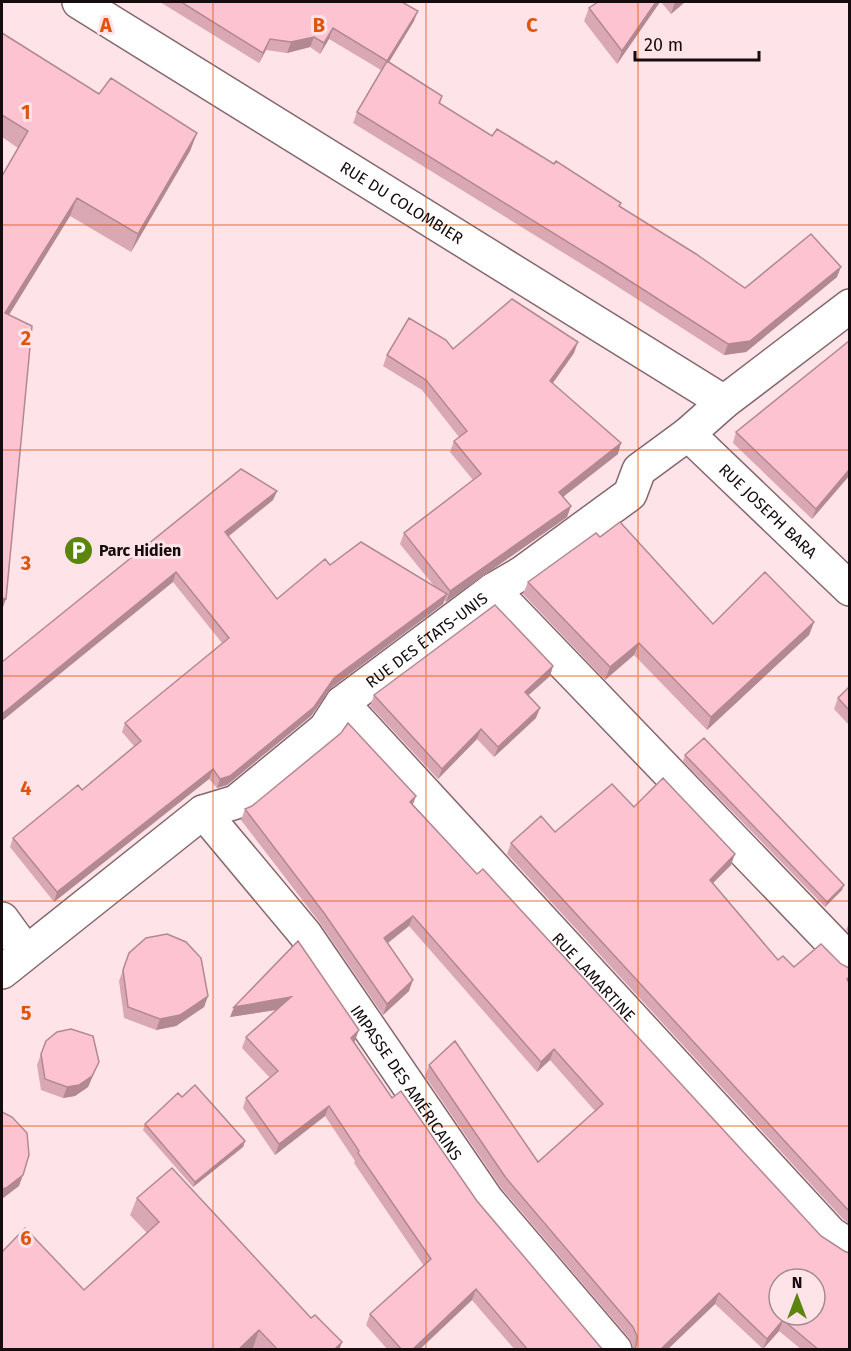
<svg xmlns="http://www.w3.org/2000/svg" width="851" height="1351" font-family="'Fira Sans',sans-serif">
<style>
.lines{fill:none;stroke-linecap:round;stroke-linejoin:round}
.street-casing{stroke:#85676e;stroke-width:36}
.street{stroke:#fff;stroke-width:33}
.wall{fill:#daa8b4}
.shaded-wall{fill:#b28892}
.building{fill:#fec3d1;stroke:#b28892;stroke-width:1.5;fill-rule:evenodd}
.grid{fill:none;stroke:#de550c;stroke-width:1.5;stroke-opacity:0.55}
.labels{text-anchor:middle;stroke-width:6;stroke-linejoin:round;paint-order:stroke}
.street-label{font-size:16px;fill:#160b0e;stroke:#fee3e9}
.poi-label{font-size:16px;font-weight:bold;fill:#160b0e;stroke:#fee3e9;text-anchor:start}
.grid-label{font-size:20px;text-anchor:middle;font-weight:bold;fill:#de550c;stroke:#fee3e9;stroke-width:6;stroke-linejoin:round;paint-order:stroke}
</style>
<rect width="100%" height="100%" fill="#fee3e9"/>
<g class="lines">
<defs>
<g id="street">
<path id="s1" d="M79,2L724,402"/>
<path id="s2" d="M688,434L850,589"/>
<path d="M493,590L850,961"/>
<path id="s3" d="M342,703L831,1234L850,1246"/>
<path id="s4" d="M203,812L305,934L487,1200L615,1350"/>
<path d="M2,919L26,952"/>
<path id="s5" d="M2,972L203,812L236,802L325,729L342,703L493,590L522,573L630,494L639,470L688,434L724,402L850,306"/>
</g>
</defs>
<use href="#street" class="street-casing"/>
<use href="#street" class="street"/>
</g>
<path class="wall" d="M160,2H402L414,21L389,62L442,96L440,104L492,136L554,164L621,203L620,206L745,288L837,277L746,352L724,355L601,276L353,123L357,112L381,70L329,39L320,54L310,47L287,53L266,50L259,63Z
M660,2L617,64L584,21L589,8Z
M661,2H685L671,14Z
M2,33L99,94L197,133L190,151L131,252L70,216L9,315L2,176L18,148L2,137Z
M453,349L574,353L553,383L618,454L563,497L571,506L567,517L446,602L444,600L443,604L331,688L311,716L227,785L217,788L209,779L54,902L10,847L13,838L82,790L134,746L122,732L125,723L222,643L173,582L2,662L277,491L273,500L228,537L277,599L330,565L434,586L400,544L404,533L473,480L450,452L454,441L459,437L422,390L383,366L387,355Z
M736,432L849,476L812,519L733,443Z
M600,537L713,624L814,622L809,635L707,730L634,655L605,680L523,594L528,582Z
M553,666L550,676L528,695L536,718L494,757L477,739L438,779L370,706L374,695Z
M849,687V725L834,709L838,698Z
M685,755L842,890L825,907L683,761Z
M412,805L849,1350H802L779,1331L763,1349L715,1304L667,1350H633V1347L629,1338L502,1189L425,1076L429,1065L538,1162L595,1111L550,1060L537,1072L409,926L388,943L409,991L383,1015L320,923L241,820L245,809Z
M634,807L731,865L713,883L778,960L794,967L841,964L849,968V1224L843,1219L507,854L511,843L555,832Z
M849,923V933L846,930Z
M298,941L355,1041L354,1042L392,1098L477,1201L603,1350H515L472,1300L419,1350H388L366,1325L370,1314L424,1266L354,1163L355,1161L325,1116L275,1155L243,1108L246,1098L270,1078L242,1048L246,1037L277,1010L230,1017Z
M129,953L208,996L204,1007L176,1026L156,1030L124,1018L119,981Z
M41,1054L99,1062L88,1087L75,1096L63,1098L41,1090L37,1065Z
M182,1097L245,1141L243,1147L193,1187L143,1130L145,1124Z
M137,1198L311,1318L342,1342L339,1350H255L253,1348L251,1350H2L84,1290L147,1233L130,1215Z"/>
<path class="shaded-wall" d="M656,2H660L617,64L622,51Z
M675,2H685L671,14Z
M418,11L414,21L383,72L387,61Z
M333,28L329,39L320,54L324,43Z
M314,37L310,47L287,53L291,42Z
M270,39L266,50L259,63L263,53Z
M197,133L190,151L131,252L138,234Z
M77,198L70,216L2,326L5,313Z
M841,267L837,277L746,352L724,355L728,344Z
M578,342L574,353L547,391L550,381Z
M621,443L618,454L555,503L559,492Z
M849,470V476L812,519L816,509Z
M277,491L273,500L221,542L225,532Z
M571,506L567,517L446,602L450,591Z
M176,572L173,582L2,721V714Z
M447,594L443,604L331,688L311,716L227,785L217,788L220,779L334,678Z
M2,598L6,599L2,610Z
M814,622L809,635L707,730L711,717Z
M639,643L634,655L605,680L610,667Z
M553,666L550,676L521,702L525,692Z
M540,708L536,718L494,757L498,747Z
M481,729L477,739L438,779L442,769Z
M213,769L209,779L54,902L57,892Z
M416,796L412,807L410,802Z
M735,854L731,865L706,890L710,880Z
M844,885L842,890L825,907L827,902Z
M413,916L409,926L380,949L384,938Z
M413,980L409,991L383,1015L387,1004Z
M208,996L204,1007L176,1026L156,1030L160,1019Z
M291,997L287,1008L230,1017L234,1007Z
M359,1030L355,1041L347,1048L351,1038Z
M554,1049L550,1060L537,1072L541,1062Z
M99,1062L88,1087L75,1096L63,1098L67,1087Z
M329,1106L325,1116L275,1155L279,1144Z
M245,1141L243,1147L193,1187L195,1182Z
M23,1175L19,1186L2,1199V1189Z
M476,1289L472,1300L419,1350H412Z
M719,1293L715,1304L667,1350H660Z
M783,1320L779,1331L763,1349L767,1339Z
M259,1330L253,1348L251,1350H238Z
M342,1342L339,1350H334Z"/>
<path class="building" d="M181,2H402L418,11L387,61L333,28L324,43L314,37L291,42L270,39L263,53Z
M598,2H656L622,51L589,8Z
M2,33L99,94L111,78L197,133L138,234L77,198L5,313L32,326L6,599L2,598V176L28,131L2,115Z
M387,61L442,96L439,103L492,136L497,129L554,164L556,161L621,203L619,206L696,254L745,288L811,234L841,267L750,341L728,344L605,265L357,112Z
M512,299L578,342L550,381L621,443L559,492L571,506L450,591L404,533L481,474L454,441L467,431L426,380L387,355L409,318L446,340L453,349Z
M849,341V470L816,509L736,432Z
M241,469L277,491L225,532L277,599L325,559L330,565L361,542L447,594L334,678L314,707L230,776L220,779L213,769L57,892L13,838L78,785L82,790L141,741L125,723L229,638L176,572L2,714V662Z
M620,522L713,624L765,572L814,622L711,717L639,643L610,667L528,582L596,533L600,537Z
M495,605L553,666L525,692L540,708L498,747L481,729L442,769L374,695Z
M849,687V710L838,698Z
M348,723L416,796L410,802L477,874L483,869L821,1236L844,1251L849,1253V1350H819L783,1320L767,1339L719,1293L660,1350H634L636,1346L637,1336L633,1327L506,1178L429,1065L455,1041L538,1162L603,1104L554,1049L541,1062L413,916L384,938L413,980L387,1004L324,913L245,809L252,806L341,733ZM779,1279H815V1315H779Z
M704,738L844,885L827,902L685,755Z
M663,778L735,854L710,880L778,960L783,956L794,967L821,944L841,964L849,968V977L847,979L849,983V1210L847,1209L511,843L541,816L555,832L612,784L634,807Z
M167,934L186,942L201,958L208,996L180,1015L160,1019L128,1007L123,970L129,953L146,938Z
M298,941L359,1030L351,1038L392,1098L401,1091L477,1201L603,1350H528L476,1289L412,1350H402L370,1314L431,1259L358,1153L359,1151L329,1106L279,1144L246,1098L278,1071L246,1037L291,997L234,1007Z
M71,1029L93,1036L99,1062L92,1076L79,1085L67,1087L45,1079L41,1054L46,1041L57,1032Z
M195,1085L245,1141L195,1182L145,1124L178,1093L182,1097Z
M2,1112L12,1117L27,1133L29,1155L23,1175L6,1188L2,1189Z
M172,1168L311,1318L315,1315L342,1342L334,1350H278L259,1330L238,1350H2V1252L25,1228L84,1290L159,1222L137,1198Z"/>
<path class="grid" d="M213,2V1350M426,2V1350M638,2V1350M2,225H850M2,450H850M2,676H850M2,901H850M2,1126H850"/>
<defs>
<symbol id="parking-disc" viewBox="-11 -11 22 22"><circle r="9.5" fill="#5c850e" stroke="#fee3e9"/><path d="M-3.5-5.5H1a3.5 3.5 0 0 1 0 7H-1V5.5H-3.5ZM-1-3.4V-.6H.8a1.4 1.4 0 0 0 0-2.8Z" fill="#fff"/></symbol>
</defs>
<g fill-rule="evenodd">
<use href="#parking-disc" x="62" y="534" width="33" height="33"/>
</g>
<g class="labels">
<g class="street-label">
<text dy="6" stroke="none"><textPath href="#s1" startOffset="380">RUE DU COLOMBIER</textPath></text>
<text dy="6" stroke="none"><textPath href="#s2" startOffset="111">RUE JOSEPH BARA</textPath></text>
<text dy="6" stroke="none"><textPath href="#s5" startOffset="543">RUE DES ÉTATS-UNIS</textPath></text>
<text dy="6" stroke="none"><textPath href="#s3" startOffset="372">RUE LAMARTINE</textPath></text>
<text dy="6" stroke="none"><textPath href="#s4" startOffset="339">IMPASSE DES AMÉRICAINS</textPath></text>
</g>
<g class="poi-label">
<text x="99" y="556">Parc Hidien</text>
</g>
</g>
<g class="grid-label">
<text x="106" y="32">A</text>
<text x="319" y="32">B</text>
<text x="532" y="32">C</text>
<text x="26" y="119">1</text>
<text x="26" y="345">2</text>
<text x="26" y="570">3</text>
<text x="26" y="795">4</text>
<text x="26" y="1020">5</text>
<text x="26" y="1245">6</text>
</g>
<rect width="851" height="1351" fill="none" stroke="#160b0e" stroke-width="6"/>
<g transform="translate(797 1297)"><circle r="28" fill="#fee3e9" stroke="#a18d91" stroke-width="1.5"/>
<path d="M0-4.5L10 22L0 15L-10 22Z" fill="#5c850e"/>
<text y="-9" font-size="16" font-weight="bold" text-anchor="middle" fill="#160b0e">N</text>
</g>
<path d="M635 51v9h124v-9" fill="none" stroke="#160b0e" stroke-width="3"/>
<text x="644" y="51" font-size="18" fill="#160b0e" stroke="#fee3e9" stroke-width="4.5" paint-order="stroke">20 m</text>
</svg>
